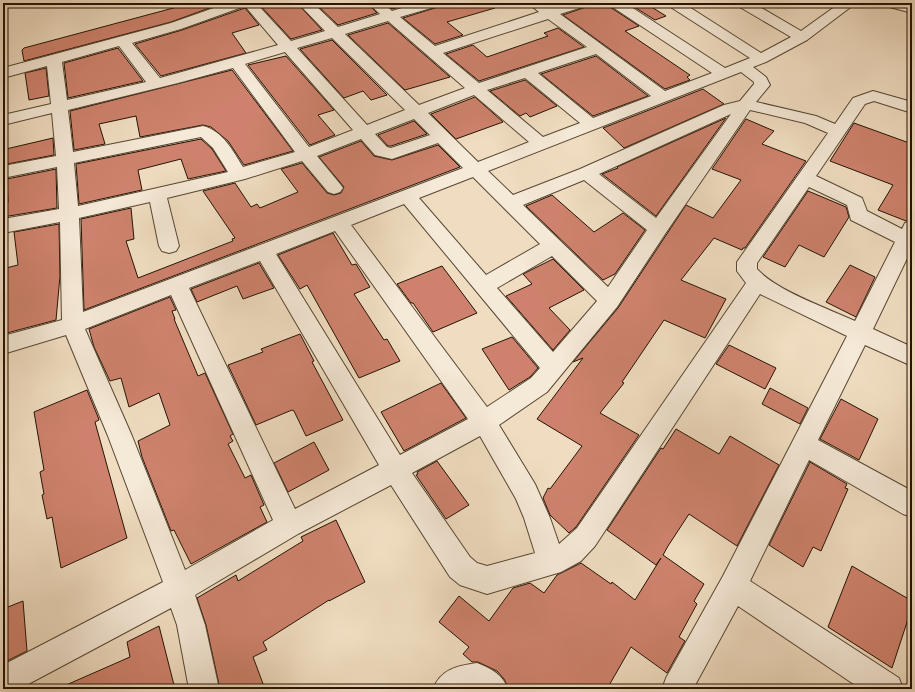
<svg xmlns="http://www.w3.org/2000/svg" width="915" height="692" font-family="'EB Garamond',serif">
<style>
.building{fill:#ce826d;stroke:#241303}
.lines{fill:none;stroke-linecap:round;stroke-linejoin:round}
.minor-casing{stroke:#574632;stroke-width:2}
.minor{fill:#f5e9d7;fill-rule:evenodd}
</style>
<rect width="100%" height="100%" fill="#f0ddc1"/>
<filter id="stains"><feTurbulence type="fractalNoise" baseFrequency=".005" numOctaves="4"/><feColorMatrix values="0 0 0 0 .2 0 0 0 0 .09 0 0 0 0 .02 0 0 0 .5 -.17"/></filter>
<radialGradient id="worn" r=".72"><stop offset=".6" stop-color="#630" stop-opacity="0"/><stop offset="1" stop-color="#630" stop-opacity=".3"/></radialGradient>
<path class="building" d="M192,3H223L171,22L24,61L22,50L24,48Z
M258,3H297L322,30L291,39Z
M315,3H367L377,13L338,25Z
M385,3H413L392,9Z
M441,3H494L495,8L447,22L463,35L435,44L403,18L438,7Z
M589,3H608L610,7L639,26L625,31L690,75L687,77L690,80L665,89L563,15L586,7Z
M628,3H645L666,16L655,20Z
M245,8L259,25L232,33L246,53L161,76L135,44L182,30Z
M388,23L450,77L405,90L348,35Z
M558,28L584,47L479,81L446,54L473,45L487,57L548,36L544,33Z
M332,40L387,95L371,100L363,91L344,98L300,49Z
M118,48L143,81L68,98L64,63Z
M286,56L334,110L318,115L335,135L310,145L248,65Z
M596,56L648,96L593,116L541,74Z
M46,68L49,96L29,100L25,73Z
M232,70L293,151L244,165L228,141L211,127L203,125L140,137L136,116L99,124L105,144L74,150L70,111Z
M525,80L557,106L530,117L526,113L520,116L490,91Z
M703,89L724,104L624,148L603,128Z
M475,97L503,122L456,139L431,114Z
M726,118L656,216L602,174L618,168L617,167Z
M746,119L774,131L762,144L806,161L745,248H743L742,250L714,238L681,280L726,299L705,338L664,320L622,382L624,383L600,413L639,435L576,527L569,533L550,515L543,498L548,488L550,489L582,446L537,419L583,358L573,362L618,308L686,205L713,218L741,180L712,169Z
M414,121L427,134L391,146H388L378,135Z
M854,123L912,144V220L906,221L878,210L893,185L830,161Z
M53,138L54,155L7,164L6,149Z
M201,139L212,149L226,171L188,179L181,159L138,170L142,190L79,204L76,164Z
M361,141L374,156L392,160L438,145L460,167L84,310L81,219L131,208L134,239L126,241L138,278L233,241L232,239L235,238L203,191L235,183L251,207L257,204L260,208L298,192L281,169L302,163L327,193L334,195L341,193L344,187L319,157Z
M56,169L57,208L3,217V203L8,202L7,179Z
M808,191L846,207L849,217L824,257L799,245L785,267L763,257Z
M552,195L594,232L623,213L645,230L615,274L603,280L526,206Z
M59,224L60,276L56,320L3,334V319L5,318L6,268L18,265L14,232Z
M333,233L352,265L356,264L370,287L354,294L384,340L387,339L400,361L359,378L307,285L300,289L278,255Z
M553,259L584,290L549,308L570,330L553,350L506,296L532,284L523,274Z
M259,263L274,288L243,299L237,286L197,302L191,289Z
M850,265L875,277L856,317L826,302Z
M442,266L477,313L433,332L413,303H411L397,284Z
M170,297L176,310L172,311L175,319H174L198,376L205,373L233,434L230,436L233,441L228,444L245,478L251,475L264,505L260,507L267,522L191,564L174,530L171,531L142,457L138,441L170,425L159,393L129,407L121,378L110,381L94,347L89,329Z
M300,334L314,361L312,362L343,420L306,436L294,411L292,410L256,425L228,365L263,352L261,349Z
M512,337L538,368L530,377L509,390L482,349Z
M729,345L776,368L765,389L716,364Z
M441,383L466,418L404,451L381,412Z
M770,388L808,408L800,424L762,404Z
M87,390L98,417L99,420L95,422L127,538L61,568L52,517L47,519L42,495L44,494L40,472L44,470L34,412Z
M841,399L878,419L859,460L820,439Z
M676,429L719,454L730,436L779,465L737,546L689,514L668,546L663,555L704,584L694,601L697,604L679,637L685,641L667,673L631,647L607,689H509L504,679L497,671L478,662H472L463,654L469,647L439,622L459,596L489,621L513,588L530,583L544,593L557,575L581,563L611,584L612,582L635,600L661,558L656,565L607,530L661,448L663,449Z
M314,442L329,470L288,492L274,463Z
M437,461L469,505L446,519L416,475L418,474L417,472Z
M810,462L847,484L845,488L848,489L821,551L813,547L803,567L769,545Z
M336,520L365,582L329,601V600L263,642L267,650L253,657L265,689H220L206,625L197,598L236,575L238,581L303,541L301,537Z
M852,566L912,601V607L892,668L828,627Z
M23,601L27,651L3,663V609Z
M159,626L175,689H57L130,657L127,642Z"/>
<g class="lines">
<defs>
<path id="minor" d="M228,3H256L291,41L325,31L298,3H313L338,27L380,14L368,3H383L392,11L418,3H440L438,6L400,17L435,46L539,12L528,3H544L551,8L567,3H588L586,6L560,14L665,91L712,73L611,6L609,3H625L725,68L750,58L669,6L667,3H683L761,53L791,37L738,6L736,3H753L801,31L840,3H856L807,40L766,62L753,67L766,77L770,85L756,102L816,116L835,124L853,98L873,91L912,102V113L874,101L865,104L816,176L862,198L867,211L902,229L905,223L912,221V248L873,329L912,347V366L865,345L818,440L912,491V517L903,514L809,460L750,581L899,678L903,689H861L738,606L693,689H662L666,678L723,576L847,336L760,294L595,546L581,561L561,572L487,594L460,585L450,577L391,485L298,534L195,595L205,625L219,689H189L177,625L171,608L19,689H3V665L163,582L108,436L66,335L3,354V336L62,320L60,222L3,233V219L59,209L57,167L3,178V166L56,156L52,113L3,125V115L51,104L47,66L3,78V68L171,23ZM245,6L278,45L160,78L132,43L181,29ZM548,19L587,47L479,83L443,53ZM388,21L465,88L419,105L345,34ZM332,38L405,110L367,125L297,48ZM119,46L146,82L67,100L62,62ZM285,52L353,130L309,147L245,64ZM596,54L651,96L593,118L538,73ZM233,68L295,152L243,167C233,151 223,131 203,126L73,152L68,110L178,83ZM741,72L754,82V84L740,101L724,105L580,169L513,195L488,171ZM525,78L580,123L543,137L487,90ZM474,95L529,142L478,162L428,113ZM750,110L805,123L828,133L737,262V271L746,283L577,528L559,544L550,518L535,484L499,425L547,392L617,307L665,234ZM731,114L656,218L599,174ZM414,119L430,135L391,148L387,147L375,134ZM201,137L213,148L228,172L78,206L74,163ZM361,139L375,155L392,159L438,143L463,168L83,312L79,218L150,202L159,246L162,251L169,253L176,251L179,246L167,198L245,179L302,161L328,192L334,194L340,192L343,188L340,184L317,156ZM473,177L540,244L486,275L419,198ZM584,180L647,230L608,287L523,205ZM809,187L847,205L851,220L895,242L855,321C827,308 777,291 757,269V263ZM404,204L540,368L531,378L487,407L351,225ZM335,231L468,419L400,455L276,254ZM552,256L597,301L553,352L497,288ZM260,261L379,465L295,509L189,288ZM171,295L273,520L185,570L132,436L85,329ZM480,436L516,499L524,518L535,553L487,566L477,563L470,557L412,473Z
M884,3H906L912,5V13L886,6Z
M477,663C492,669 502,674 508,689H433C441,669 457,666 477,663Z"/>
</defs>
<use href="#minor" class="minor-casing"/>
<use href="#minor" class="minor"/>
</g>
<rect width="915" height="692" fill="none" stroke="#f0ddc1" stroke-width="16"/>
<rect x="4" y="4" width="907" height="684" fill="none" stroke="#241303" stroke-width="2"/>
<rect x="8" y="8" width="899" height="676" fill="none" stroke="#241303"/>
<rect width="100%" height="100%" filter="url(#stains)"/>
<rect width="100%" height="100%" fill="url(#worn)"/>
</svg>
